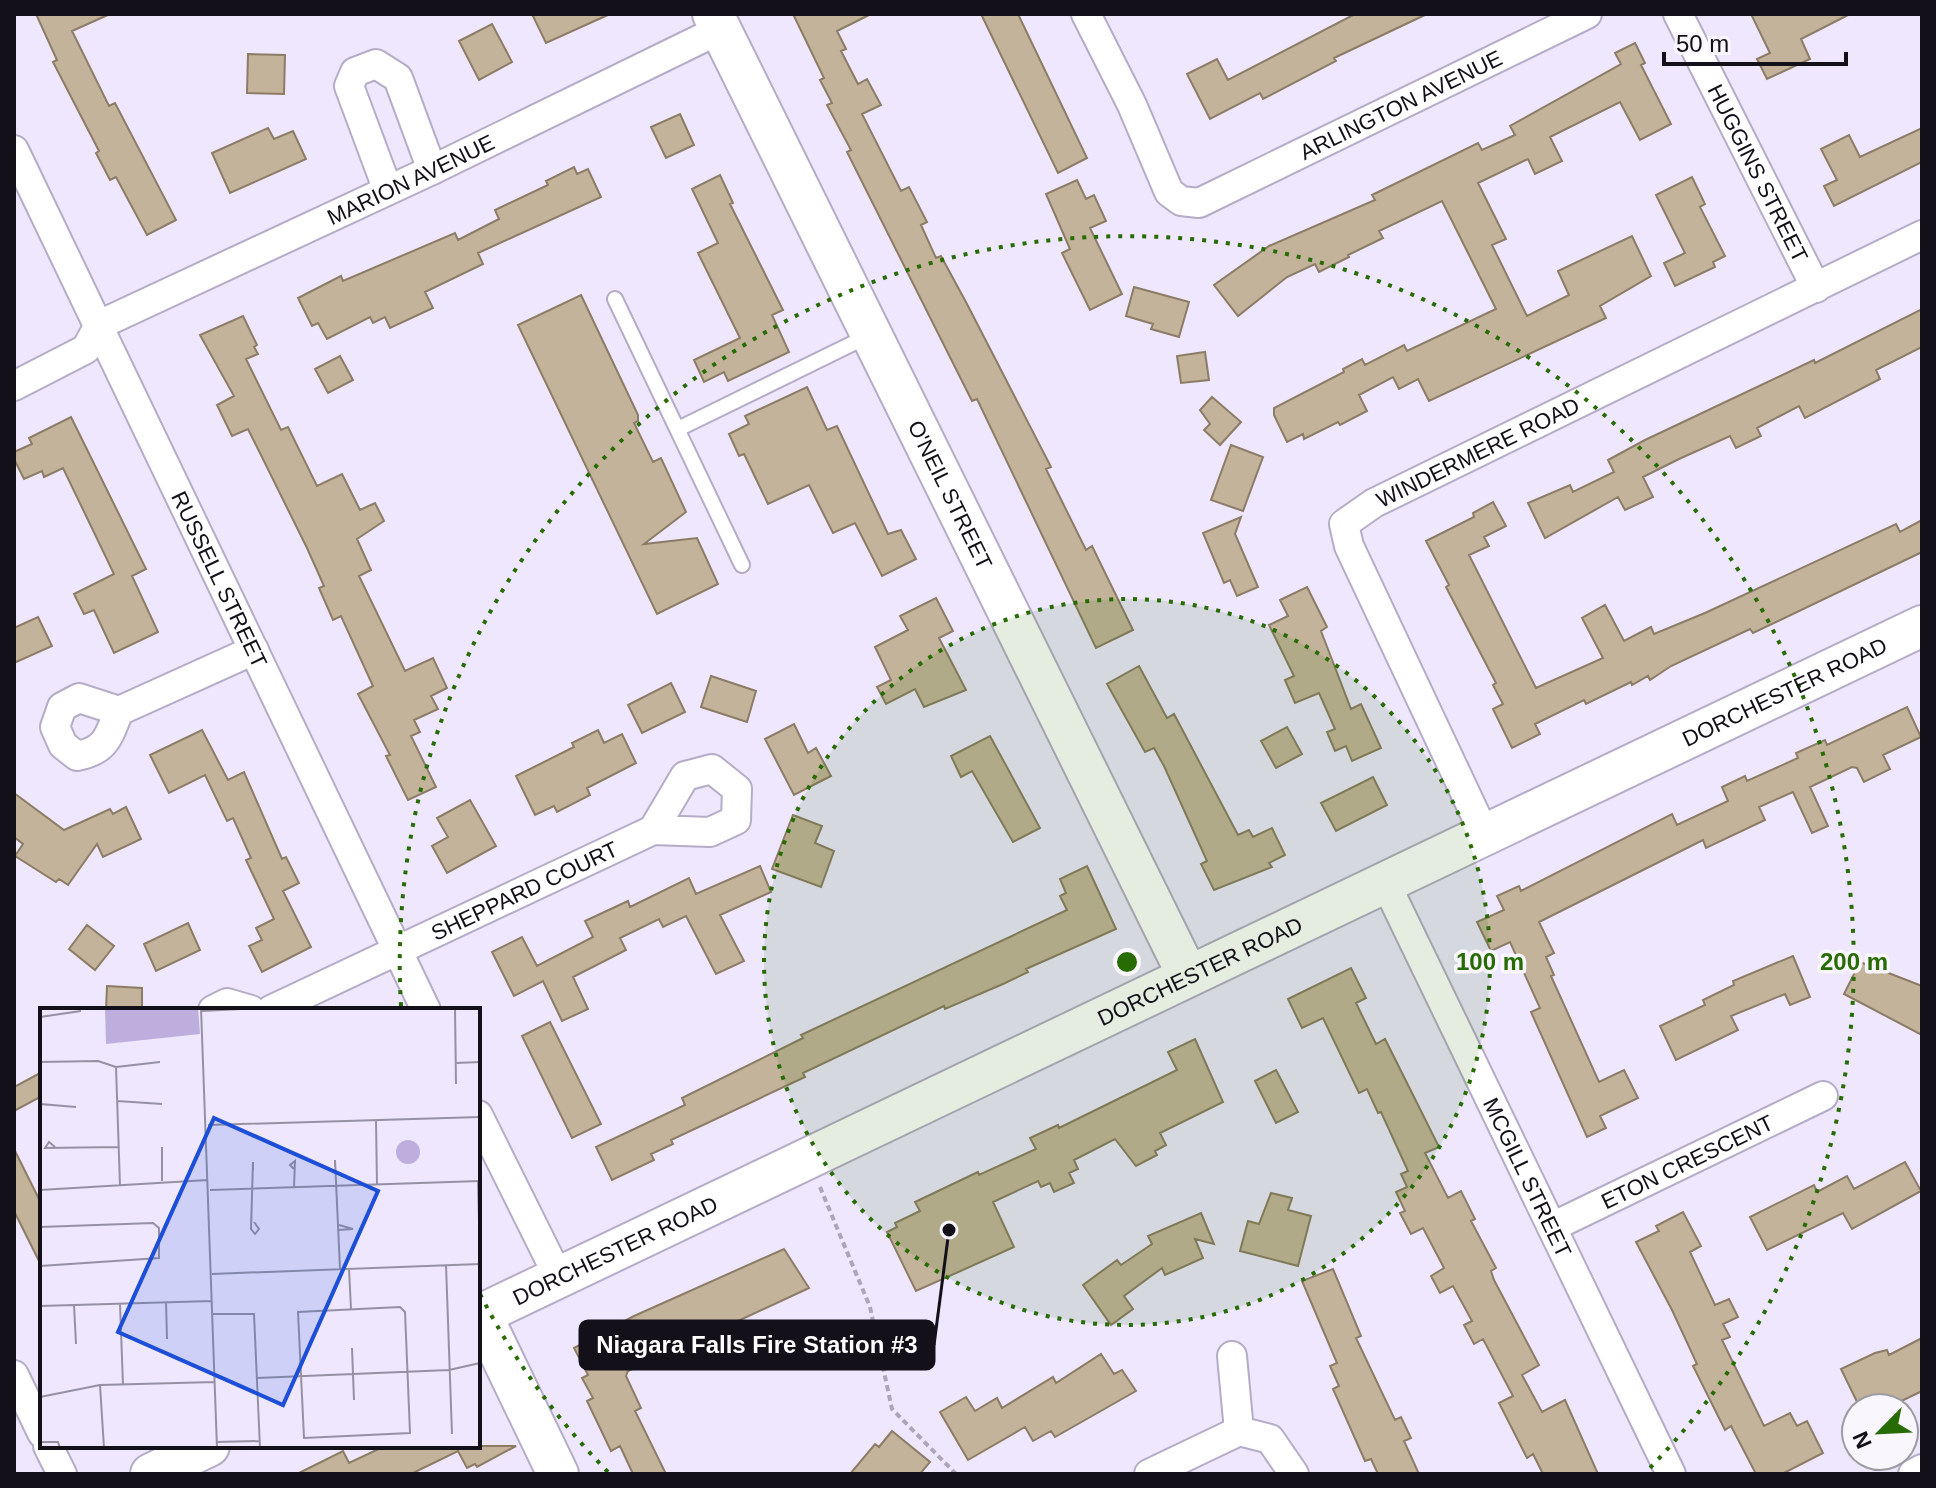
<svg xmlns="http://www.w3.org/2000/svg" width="1936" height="1488" font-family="Helvetica,sans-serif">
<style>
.building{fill:#c4b39b;stroke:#8c7c65;stroke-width:2}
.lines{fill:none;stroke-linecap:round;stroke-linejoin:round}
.lane-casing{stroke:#b5acc7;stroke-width:18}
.street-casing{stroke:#b5acc7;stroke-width:32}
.secondary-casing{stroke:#b5acc7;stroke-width:44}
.path{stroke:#aca6b9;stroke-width:4;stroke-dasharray:6 4;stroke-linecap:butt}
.lane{stroke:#fff;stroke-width:14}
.street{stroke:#fff;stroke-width:28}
.secondary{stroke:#fff;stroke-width:40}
.ring{fill:none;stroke:#276b03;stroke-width:4;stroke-dasharray:4 8}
.labels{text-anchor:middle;stroke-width:7;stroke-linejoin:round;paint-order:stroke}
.street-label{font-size:22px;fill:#131019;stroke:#f9f7fd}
.inset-road{fill:none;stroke:#9691a2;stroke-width:2}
.view{fill:#1d4ed8;fill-opacity:0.15;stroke:#1d4ed8;stroke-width:4}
.inset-edge{fill:none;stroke:#131019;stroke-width:4}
.centre{fill:#276b03;stroke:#f9f7fd;stroke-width:4}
.ring-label{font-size:24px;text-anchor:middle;font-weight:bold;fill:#276b03;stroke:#f9f7fd;stroke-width:7;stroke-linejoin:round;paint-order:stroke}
.leader{fill:none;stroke:#131019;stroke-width:3}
.callout-dot{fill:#131019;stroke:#f9f7fd;stroke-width:3}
.callout{fill:#131019;stroke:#131019;stroke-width:3}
.callout-label{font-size:24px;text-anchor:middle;font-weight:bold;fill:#fff}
</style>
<rect width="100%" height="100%" fill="#eee7fe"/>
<path class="building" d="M36,14H110L72,31L109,106L115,103L176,220L147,235L116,177L110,180L96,153L99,151L53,62L57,60Z
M532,14H610L546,43Z
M793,14H871L837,31L846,49L841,51L858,84L867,79L881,105L862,114L901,191L909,187L927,222L921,225L936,258L941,256L967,304L1051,467L1046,469L1086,550L1092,546L1133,630L1096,648L977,399L972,401L847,152L851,150L827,105L832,103L820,80L824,78Z
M981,14H1018L1087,158L1058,173Z
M1355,14H1427L1334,58L1336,61L1263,99L1260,93L1210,119L1187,74L1217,59L1228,80Z
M1751,14H1850L1801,39L1810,59L1767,79L1757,59L1770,53Z
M492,24L512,62L479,80L459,41Z
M1635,43L1645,63L1641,65L1671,124L1640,140L1620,102L1550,137L1562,161L1535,174L1528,159L1478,183L1506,239L1492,245L1527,316L1569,295L1558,271L1632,236L1651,276L1600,306L1606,318L1429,401L1418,379L1399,389L1393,377L1359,395L1367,411L1340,425L1338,422L1304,439L1303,434L1287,442L1274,415V408L1344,372L1343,369L1362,359L1365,365L1404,345L1407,351L1496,309L1442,201L1379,231L1383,238L1348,255L1349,257L1319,272L1315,264L1287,277L1238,316L1214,285L1269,246L1375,200L1372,195L1478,143L1482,150L1515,135L1510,126L1621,64L1615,53Z
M248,54L285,55L284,94L247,93Z
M680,114L694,145L666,158L651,127Z
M268,128L274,139L293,131L306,159L230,193L212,153Z
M1922,128V162L1834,206L1824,186L1837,180L1821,149L1849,135L1860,157Z
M574,167L577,174L588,169L601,197L478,253L483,264L425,292L433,308L390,328L385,317L373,323L370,317L327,339L318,323L312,326L298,298L341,276L343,281L455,233L458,240L499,219L495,210L548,185L546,181Z
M720,175L733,203L730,204L783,310L772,315L789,352L728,381L724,372L704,382L694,360L740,338L698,253L718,243L692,189Z
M1692,177L1705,204L1700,207L1725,256L1713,262L1715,267L1675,286L1664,263L1685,253L1656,195Z
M1077,180L1086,199L1094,195L1106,221L1090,228L1122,294L1090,310L1062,253L1070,249L1046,194Z
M1134,287L1189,302L1179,337L1151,329L1153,324L1126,316Z
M581,295L638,415V421L634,423L653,462L661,458L686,512L644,544L697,538L718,584L657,614L518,325Z
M1922,309V347L1876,370L1880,379L1805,418L1799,406L1757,428L1761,436L1736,448L1730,436L1679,459L1643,477L1653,497L1625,510L1618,497L1545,538L1528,503L1570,485L1573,492L1614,472L1608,460L1645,440L1814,360L1815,363Z
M243,316L257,345L254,347L258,354L246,359L281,430L288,427L317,486L342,474L360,510L375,503L384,521L357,539L371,570L359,576L405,671L433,658L447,688L431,696L438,709L414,720L420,732L411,736L436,787L408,800L386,756L390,755L358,694L373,686L341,616L333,620L319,588L324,586L307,548L248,429L232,436L217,405L234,396L200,335Z
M1205,352L1209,380L1181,383L1177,356Z
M340,356L353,380L328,393L315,369Z
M807,387L827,430L837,426L888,534L901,530L916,559L882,576L855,523L833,533L809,485L768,504L744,454L739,456L729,434L749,424L745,416Z
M1212,397L1241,422L1220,445L1204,430L1210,424L1200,410Z
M71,417L146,569L132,576L158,632L114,653L94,610L84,614L74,594L114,574L63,468L44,477L42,471L24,479L14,459V452L32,444L29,438Z
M1231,445L1263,457L1243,511L1211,500Z
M1493,502L1506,526L1484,537L1489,546L1469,555L1536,688L1603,658L1582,618L1605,605L1624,641L1651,627L1654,634L1705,613L1896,524L1900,532L1922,520V552L1753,633L1750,629L1671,666L1650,680L1648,676L1632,685L1631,682L1586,704L1584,700L1535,724L1540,734L1512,748L1493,709L1503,704L1493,685L1496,683L1446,587L1449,585L1426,541L1474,517L1473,513Z
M1241,517L1235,534L1258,587L1237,596L1230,580L1224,583L1203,533Z
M1307,587L1327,627L1321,631L1351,709L1361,704L1381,748L1352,761L1346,746L1335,751L1327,732L1335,729L1319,693L1295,703L1285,680L1294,676L1269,625L1288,616L1280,600Z
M936,598L953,631L939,638L966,690L924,707L915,689L886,704L877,687L891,680L875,647L908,630L900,616Z
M38,617L52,646L14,663V628Z
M1139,666L1167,718L1174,714L1238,835L1249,830L1253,837L1272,828L1285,855L1269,863L1272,867L1214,890L1201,864L1207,861L1164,766L1154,748L1145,752L1107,684Z
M711,676L756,691L747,722L701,707Z
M671,683L685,712L642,733L628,705Z
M1907,707L1921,737L1883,755L1890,769L1864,782L1857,768L1852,767L1810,787L1828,826L1812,833L1793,792L1759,807L1765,820L1706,848L1703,840L1539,922L1554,953L1546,957L1554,975L1551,976L1599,1082L1624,1070L1638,1098L1600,1116L1606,1128L1587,1137L1531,1012L1540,1008L1510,942L1491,951L1477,922L1504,910L1497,896L1519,886L1521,891L1672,814L1677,825L1728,801L1722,787L1745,776L1747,781L1798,758L1796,753L1825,740L1827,745Z
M794,724L808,753L816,748L831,776L794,795L765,739Z
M1287,727L1302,754L1276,768L1261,741Z
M202,730L228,780L244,772L282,859L286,857L299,883L283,891L311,947L262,972L249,946L262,940L256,928L274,919L246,860L251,858L233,818L227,821L205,775L169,793L150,755Z
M598,730L604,743L622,734L636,763L587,788L590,795L557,812L554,806L535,815L516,776L574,747L572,743Z
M990,736L1040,828L1013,842L972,771L961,777L951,756Z
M1373,777L1387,805L1336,831L1321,803Z
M14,793L64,830L110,809L113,814L126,807L141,839L103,857L97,844L68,885L59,879L56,882L15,856L23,844L14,837Z
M470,800L496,846L447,873L432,846L448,837L437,818Z
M793,815L822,826L815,843L834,851L821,887L772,869Z
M760,866L771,892L720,915L744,961L716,974L686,916L663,927L659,919L620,938L626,950L573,977L588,1009L562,1021L543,981L514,996L492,952L522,937L537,966L593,937L585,921L628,901L630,907L689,878L696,894Z
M1087,866L1116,929L1026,969L1028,972L1003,984L945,1009L944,1006L803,1073L805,1077L671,1140L673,1144L651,1154L654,1160L612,1180L596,1147L685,1105L682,1098L803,1038L801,1035L1067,910L1060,896L1066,893L1060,879Z
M188,923L200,950L156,971L144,944Z
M87,925L114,946L95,970L69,949Z
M1793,956L1810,997L1790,1005L1785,994L1731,1016L1738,1030L1676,1060L1660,1026L1705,1005L1703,1000L1734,985L1733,981Z
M1860,962L1922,986V1035L1844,994Z
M1351,968L1366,998L1356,1003L1376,1044L1385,1039L1439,1147L1425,1153L1448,1198L1461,1191L1475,1219L1471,1221L1496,1268L1491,1271L1494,1280L1539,1365L1522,1375L1542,1412L1565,1400L1598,1474H1543L1533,1454L1527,1458L1499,1403L1513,1396L1483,1339L1474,1344L1464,1325L1472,1321L1453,1286L1440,1293L1431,1276L1444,1268L1423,1228L1411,1234L1400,1213L1405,1211L1396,1192L1407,1187L1401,1174L1408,1171L1381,1112L1378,1113L1367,1089L1359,1093L1323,1018L1302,1028L1288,999Z
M107,986L142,988V1010H106Z
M550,1022L601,1124L572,1138L522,1036Z
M1195,1039L1223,1102L1160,1133L1166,1145L1155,1151L1157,1155L1136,1166L1115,1139L1074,1160L1078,1169L1069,1173L1074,1183L1054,1192L1050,1183L1041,1187L1038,1181L993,1202L1014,1247L916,1291L887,1232L897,1227L895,1223L920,1211L915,1202L978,1172L979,1175L1036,1149L1030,1138L1058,1125L1059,1128L1177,1070L1168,1052Z
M1276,1070L1298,1112L1276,1123L1255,1081Z
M42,1072V1096L14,1111V1087Z
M14,1149L42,1205V1267L14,1211Z
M1905,1162L1921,1191L1852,1229L1843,1213L1767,1250L1750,1217L1814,1185L1817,1192L1847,1176L1854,1189Z
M1271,1193L1292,1198L1288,1210L1311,1216L1298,1266L1240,1251L1248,1221L1259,1224Z
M1683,1212L1701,1246L1690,1252L1715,1305L1729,1299L1738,1317L1723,1324L1730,1337L1722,1340L1764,1426L1790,1413L1797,1426L1807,1421L1823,1453L1782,1474H1756L1731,1426L1725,1430L1693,1366L1697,1364L1672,1310L1636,1242L1659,1231L1656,1226Z
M1201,1213L1214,1244L1195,1239L1203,1258L1165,1275L1162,1268L1124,1296L1133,1309L1111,1325L1083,1285L1117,1260L1121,1265L1152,1244L1148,1236Z
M784,1249L809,1288L710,1334L707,1328L652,1353L655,1359L628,1371L626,1376L641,1408L635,1411L666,1474H633L620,1446L611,1451L587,1401L593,1398L582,1378L588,1375L574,1348L634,1316Z
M1333,1269L1361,1336L1356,1338L1395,1420L1401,1417L1411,1438L1404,1441L1419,1474H1378L1371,1459L1365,1461L1333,1389L1339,1386L1330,1366L1337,1363L1302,1281Z
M1922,1338V1391L1887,1408H1860L1841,1369L1875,1353L1887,1350L1889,1355Z
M1101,1354L1114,1374L1122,1370L1136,1391L1055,1437L1051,1431L1033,1441L1025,1427L968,1460L940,1412L966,1397L975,1411L997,1398L1002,1408L1053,1377L1056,1383Z
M892,1431L930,1462L920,1474H850L875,1444L879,1447Z
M385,1446H516L477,1467L475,1464L467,1468L458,1451L411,1474H297L343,1451L349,1463Z"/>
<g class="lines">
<defs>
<path id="lane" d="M615,299L742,565
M680,428L870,335"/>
<g id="street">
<path id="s1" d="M1086,14L1132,105L1169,192L1181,201L1199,203L1587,14"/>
<path id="s2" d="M1678,14L1816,288"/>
<path id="s3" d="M14,150L426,1010"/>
<path d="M387,188L349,86L355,72L376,64L398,78L432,170"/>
<path id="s4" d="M99,325L432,170L721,29"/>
<path d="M14,386L86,349L99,325"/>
<path d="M119,711C108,737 107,750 77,756L63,745L55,727L62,707L79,698L119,711L254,650"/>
<path id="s5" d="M1485,835L1349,546L1344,524L1374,503L1922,235"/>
<path id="s6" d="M1385,882L1671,1474"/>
<path d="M213,1010L227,1003L251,1010"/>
<path id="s7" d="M271,1010L653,830L710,832L736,820L737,789L712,769L685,776L653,830"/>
<path d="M478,1115L559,1278"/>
<path id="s8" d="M1552,1227L1823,1096"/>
<path d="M1232,1356L1239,1431"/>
<path d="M14,1375L42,1433"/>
<path d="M48,1446L62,1474"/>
<path d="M1149,1474L1239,1431L1270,1439L1294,1474"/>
<path d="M1913,1474L1922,1469"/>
</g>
<g id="secondary">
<path id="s9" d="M713,14L1188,976"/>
<path d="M481,1314L558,1474"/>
<path id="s10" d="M478,1316L1922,626"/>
<path d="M151,1474L209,1446"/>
</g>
</defs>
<use href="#lane" class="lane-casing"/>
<use href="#street" class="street-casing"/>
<use href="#secondary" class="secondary-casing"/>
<path class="path" d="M820,1187L870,1307L892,1409L956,1474"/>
<use href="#lane" class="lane"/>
<use href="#street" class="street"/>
<use href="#secondary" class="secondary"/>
</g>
<circle cx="1127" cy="962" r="363" fill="#276b03" fill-opacity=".12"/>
<g class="ring">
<circle cx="1127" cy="962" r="363"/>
<path d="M608 1472A727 727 0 0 1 479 1292M401 1006A727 727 0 1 1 1646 1472"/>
</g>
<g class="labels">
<g class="street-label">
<text dy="8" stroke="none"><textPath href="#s1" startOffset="454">ARLINGTON AVENUE</textPath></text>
<text dy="8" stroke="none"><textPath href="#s2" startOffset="178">HUGGINS STREET</textPath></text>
<text dy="8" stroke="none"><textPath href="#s4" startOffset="344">MARION AVENUE</textPath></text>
<text dy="8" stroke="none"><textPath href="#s5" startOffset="494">WINDERMERE ROAD</textPath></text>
<text dy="8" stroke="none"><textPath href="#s9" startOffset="536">O'NEIL STREET</textPath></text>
<text dy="8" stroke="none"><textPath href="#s3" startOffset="476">RUSSELL STREET</textPath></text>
<text dy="8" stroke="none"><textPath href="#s10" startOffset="1448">DORCHESTER ROAD</textPath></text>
<text dy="8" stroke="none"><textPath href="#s7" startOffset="280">SHEPPARD COURT</textPath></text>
<text dy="8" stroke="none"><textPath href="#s10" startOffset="800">DORCHESTER ROAD</textPath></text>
<text dy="8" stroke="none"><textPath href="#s8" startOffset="150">ETON CRESCENT</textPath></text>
<text dy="8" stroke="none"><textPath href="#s6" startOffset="328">MCGILL STREET</textPath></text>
<text dy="8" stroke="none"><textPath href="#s10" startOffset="152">DORCHESTER ROAD</textPath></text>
</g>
</g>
<g transform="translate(40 1008)">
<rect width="440" height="440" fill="#eee7fe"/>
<path d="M65,0H158L160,26L66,36ZM356 144a12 12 0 1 1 24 0a12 12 0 1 1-24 0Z" fill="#bdaede"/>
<path class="inset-road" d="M161,0L177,440M320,0H355M415,0L416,76M162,3L220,0M0,9L41,3M0,54L58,53L76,59M416,55L440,54M76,59L80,178M76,59L120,54M77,93L122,96M0,96L36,99M336,112L337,177M168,117L440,109M15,139L9,134L5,140L79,139M122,139V173M295,159V152L300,261M254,161L250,157L255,153L254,179M213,162V154L211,221L215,226L219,221L214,214M438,173L439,212M0,182L168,172M170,182L440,173M0,219L113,215L119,220V250L0,258M298,222L313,221L299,217M406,257L412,426M309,261L311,301M172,266L440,256M126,294L127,331M80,296L83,377M34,297L36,336M0,298L172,293M360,299L365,304L370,425L264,430L258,304ZM173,306H214L220,440M312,340L314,392M217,370L409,362L440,355M60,377L64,440M0,389L60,377L175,374M0,434H18L20,440M176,434L220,433"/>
<path class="view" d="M174,110L338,183L243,397L78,324Z"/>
<rect width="440" height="440" class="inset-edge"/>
</g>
<circle cx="1127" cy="962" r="12" class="centre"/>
<g class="ring-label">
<text x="1490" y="970">100 m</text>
<text x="1854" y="970">200 m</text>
</g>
<path class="leader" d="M949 1230L934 1345"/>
<circle class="callout-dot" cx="949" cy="1230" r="8"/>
<rect class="callout" x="580" y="1321" width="354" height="48" rx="8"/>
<g class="callout-label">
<text x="757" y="1353">Niagara Falls Fire Station #3</text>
</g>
<rect width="1936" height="1488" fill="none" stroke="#131019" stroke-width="32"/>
<g transform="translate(1880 1432) rotate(246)"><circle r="38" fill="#f9f7fd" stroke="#9d9ba2" stroke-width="2"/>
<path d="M0-6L14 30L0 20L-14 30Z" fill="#276b03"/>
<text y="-12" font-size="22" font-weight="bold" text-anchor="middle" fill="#131019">N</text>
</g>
<path d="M1664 52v12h182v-12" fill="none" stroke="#131019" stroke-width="4"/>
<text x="1676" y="52" font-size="24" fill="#131019" stroke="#f9f7fd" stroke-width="6" paint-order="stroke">50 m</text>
</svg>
